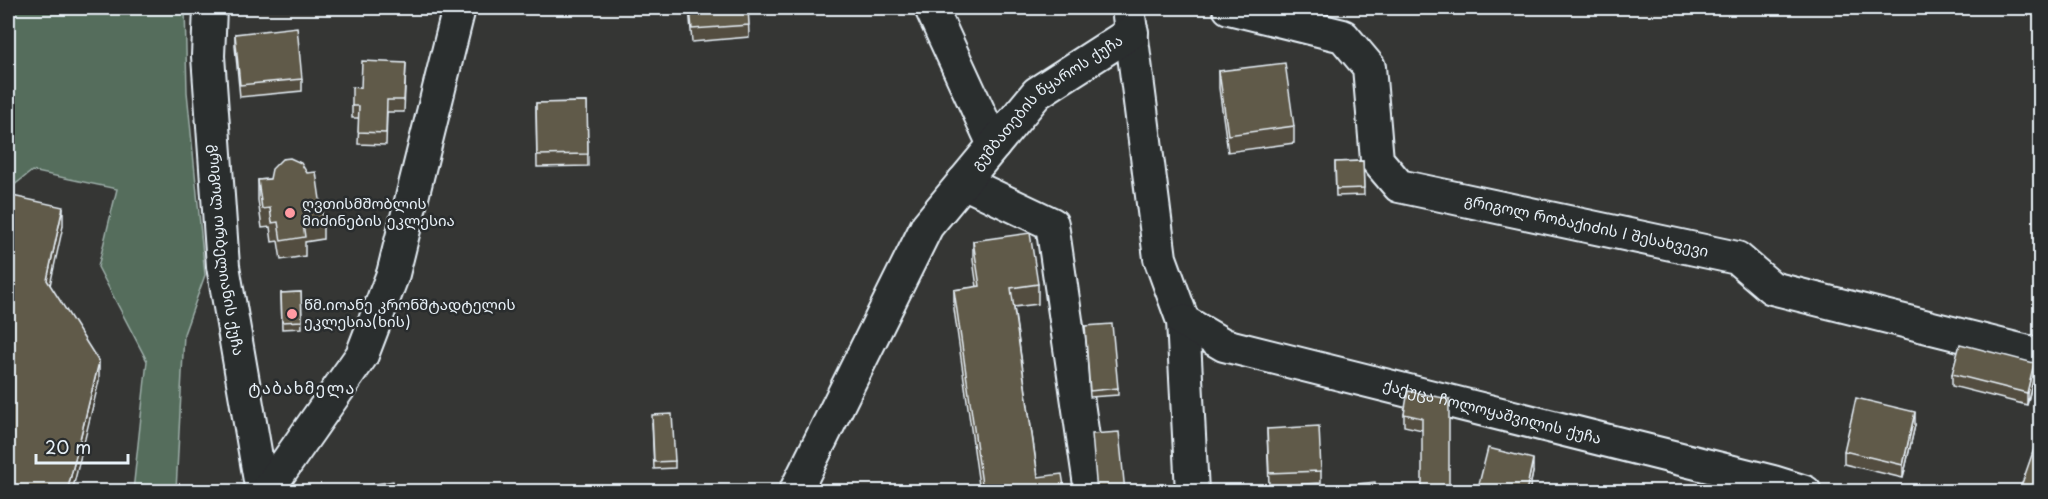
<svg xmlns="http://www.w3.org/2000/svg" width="2048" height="499" font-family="'Playpen Sans','Noto Sans Georgian',sans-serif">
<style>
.green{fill:#546d5b;stroke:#9eafaa;stroke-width:1.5}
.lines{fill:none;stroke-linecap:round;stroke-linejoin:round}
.street-casing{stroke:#e8f1f8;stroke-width:36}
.street{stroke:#2a2d2e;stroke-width:32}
.wall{fill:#534d40;stroke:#e8f1f8;stroke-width:1.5}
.shaded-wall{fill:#443f34;stroke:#e8f1f8;stroke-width:1.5}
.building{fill:#615a4a;stroke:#e8f1f8;stroke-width:1.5}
.poi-dot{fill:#ff9aa2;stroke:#2a2d2e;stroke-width:2}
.labels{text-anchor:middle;stroke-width:5;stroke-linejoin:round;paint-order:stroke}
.street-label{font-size:15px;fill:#e8f1f8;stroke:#2a2d2e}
.poi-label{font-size:15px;fill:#e8f1f8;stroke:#2a2d2e;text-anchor:start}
.neighbourhood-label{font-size:16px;letter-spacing:1.5px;fill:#e8f1f8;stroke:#2a2d2e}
</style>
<rect width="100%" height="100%" fill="#353634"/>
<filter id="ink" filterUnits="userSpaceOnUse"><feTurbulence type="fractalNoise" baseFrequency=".0167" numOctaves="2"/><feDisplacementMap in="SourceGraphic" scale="12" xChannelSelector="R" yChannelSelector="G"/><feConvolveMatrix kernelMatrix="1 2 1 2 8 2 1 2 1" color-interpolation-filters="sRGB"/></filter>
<g filter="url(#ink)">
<path class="green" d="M8,8H185L187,92L205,275L184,334L176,491H133L147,361L98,267L117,189L32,171L8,190Z"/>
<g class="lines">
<defs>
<g id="street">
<path id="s1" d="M210,8L208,56L223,266L262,492"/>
<path d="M931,8L994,145"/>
<path d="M1128,8L1160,258L1183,321L1192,492"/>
<path id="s2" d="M1229,8L1343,36L1369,67L1377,160L1399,186L1737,258L1772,288L2040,355"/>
<path d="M963,182L1052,224L1091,492"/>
<path id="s3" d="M1183,321L1224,345L1773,482L1805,492"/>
<path d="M266,492L362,355L393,274L459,8"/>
<path id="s4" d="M795,492L927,226L1037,93L1132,32"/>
</g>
</defs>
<use href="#street" class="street-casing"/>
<use href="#street" class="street"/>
</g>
<path class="wall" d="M689,8H748L749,37L692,42Z
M235,34L302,79V91L240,97L235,46Z
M406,63L404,112H387L386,145L358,144L359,118H352V106L361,88Z
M1219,71L1294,126V143L1228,152L1219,88Z
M587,102L588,166L537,167L536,103Z
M1363,161L1364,195L1336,196L1335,162Z
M270,179L323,220V239L305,242V256L281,260L278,241L272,242L270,227L262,228L258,200V180Z
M973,241L1038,284V304L1014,307L1038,477L1065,492H980L954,309V290L977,287L973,260Z
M301,292L302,328L282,329L281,293Z
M1085,326L1118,388V395L1090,397Z
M1952,374L2034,376L2027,405L1952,386Z
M1449,399L1422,430L1404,426V414Z
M652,422L675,461V468L654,469Z
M1915,425L1903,478L1844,464V451Z
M1267,429L1321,471V483L1269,486Z
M1533,472L1529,492H1478V488Z"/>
<path class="shaded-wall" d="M63,207V226L47,299V280Z
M99,362V381L72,492H67Z
M2034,363V376L2027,405V393Z
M1915,412V425L1903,478V465Z
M1533,459V472L1529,492H1526Z"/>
<path class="building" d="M690,8H748L749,25L692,29Z
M297,27L302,79L240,85L235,34Z
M362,61L406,63L404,100H387L386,133L358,132L359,106H352V87L361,88Z
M1285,63L1294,126L1228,135L1219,71Z
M587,102L588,154L537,155L536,103Z
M290,158L301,163L307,173L316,172L323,220L303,223L305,237L281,241L278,222L272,223L270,208L262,209L258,180L270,179L272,169L282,159Z
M1363,161L1364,188L1336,189L1335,162Z
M8,195L63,207L47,280L99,362L67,492H8Z
M1030,233L1038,284L1011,288L1038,477L1062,474L1065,492H1005V488L983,491L954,290L980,286L973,241Z
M301,292L302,321L282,322L281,293Z
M1112,324L1118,388L1090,391L1085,326Z
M1960,344L2034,363L2027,393L1952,374Z
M1408,391L1449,399V492H1422V418L1404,414Z
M1856,398L1915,412L1903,465L1844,451Z
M672,414L675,461L654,462L652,415Z
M1319,426L1321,471L1269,473L1267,429Z
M1119,432L1125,492H1097L1092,434Z
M1488,448L1533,459L1526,492H1494L1478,488Z
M2034,449L2040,451V492H2019Z
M393,481L395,492H340V490Z
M1375,482L1376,492H1329V487Z"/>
</g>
<g class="poi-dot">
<circle cx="290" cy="213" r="6"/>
<circle cx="292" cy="314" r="6"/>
</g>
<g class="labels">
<g class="street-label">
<text dy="5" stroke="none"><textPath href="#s4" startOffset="471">გუმბათების წყაროს ქუჩა</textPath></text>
<text dy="5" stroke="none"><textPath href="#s2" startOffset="477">გრიგოლ რობაქიძის I შესახვევი</textPath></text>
<text dy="5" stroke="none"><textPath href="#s1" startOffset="243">გრიგოლ ორბელიანის ქუჩა</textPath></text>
<text dy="5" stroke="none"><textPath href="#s3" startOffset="324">ქაქუცა ჩოლოყაშვილის ქუჩა</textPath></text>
</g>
<g class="poi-label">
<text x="302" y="209">ღვთისმშობლის<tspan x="302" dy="17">მიძინების ეკლესია</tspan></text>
<text x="304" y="310">წმ.იოანე კრონშტადტელის<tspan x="304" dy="17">ეკლესია(ხის)</tspan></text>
</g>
<g class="neighbourhood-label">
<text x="302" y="394">ტაბახმელა</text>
</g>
</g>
<rect width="2048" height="499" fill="none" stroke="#2a2d2e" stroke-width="30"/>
<rect x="15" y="15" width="2018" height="469" fill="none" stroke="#e8f1f8" stroke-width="2" filter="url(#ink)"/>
<path d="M36 454v9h92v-9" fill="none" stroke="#e8f1f8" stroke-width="3"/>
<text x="45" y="454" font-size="18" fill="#e8f1f8" stroke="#2a2d2e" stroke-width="4.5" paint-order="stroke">20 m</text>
</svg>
